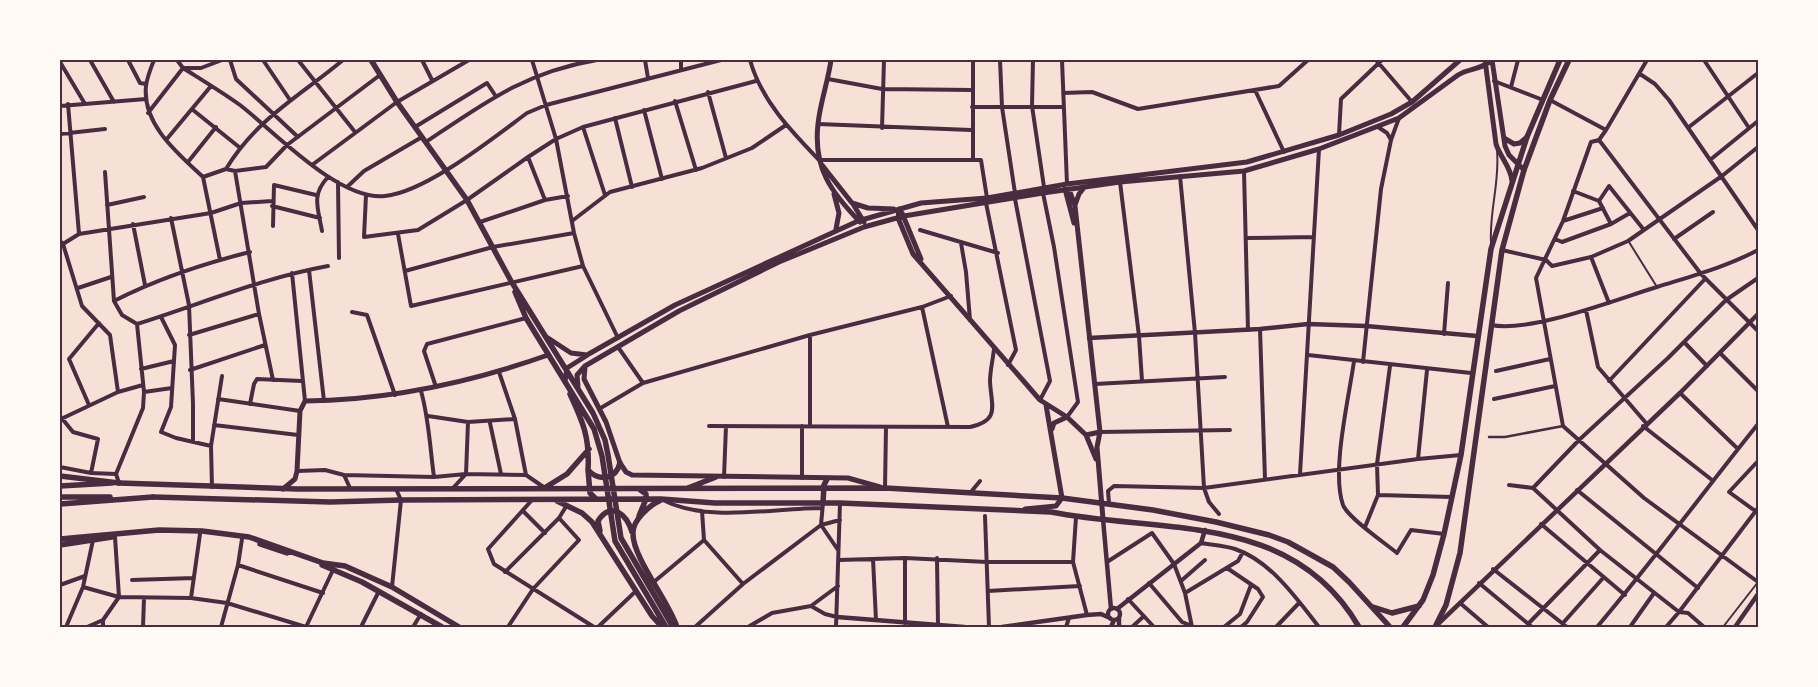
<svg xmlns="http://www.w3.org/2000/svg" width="1818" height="687" font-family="'Varela Round',sans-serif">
<rect width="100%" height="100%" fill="#f7e1d7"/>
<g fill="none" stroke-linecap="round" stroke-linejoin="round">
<path stroke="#4a2c40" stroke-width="2" d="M1629,242L1657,287
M1491,243C1489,212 1500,182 1497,151
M1723,627L1758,582"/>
<path stroke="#4a2c40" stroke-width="2.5" d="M1489,437H1505L1563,426"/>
<path stroke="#4a2c40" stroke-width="4" d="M90,60L114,102
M128,60L140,83L146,84
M154,60C151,68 147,77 146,86C142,124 177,153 203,177L226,169L235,171L266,167L287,145L380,75
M177,60L183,68C202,80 222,92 240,105C275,132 339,201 385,196C426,192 493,138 527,113L546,105L721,60
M230,60L236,79L298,137
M263,60L290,100
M298,60L355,132
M422,60L432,80
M532,60L556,139L574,233L583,266L618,338
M645,60L648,78
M681,60V69
M750,60C761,100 791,131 819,160H981L987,198
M1000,60L1002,107L1015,193
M1033,60L1032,106L1044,187
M1062,60L1067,184
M1376,60L1412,102
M1647,60L1606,130L1599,140L1591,142L1563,221L1536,278L1563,426L1644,498L1758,582
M1704,60L1749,128
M60,62L85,104
M1640,74L1655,84L1669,100L1758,230
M828,79L882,89L973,90
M1494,81L1543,100
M1511,87L1518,60
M1255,90L1284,152
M708,92L726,158
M1063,93L1092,92L1138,109L1279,86L1308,60
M1550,100L1606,130
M675,101L696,170
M68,104L79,234
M60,106L146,99
M972,107H1063
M193,110L239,147
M644,110L662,179
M148,113L183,68H201L222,60
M615,118L632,187
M818,124L971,130
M415,127L487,83L495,95
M583,127L605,195
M1378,127L1387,133L1391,140
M1689,127L1758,73
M882,128L884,60
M60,134L105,129
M1339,135L1341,99L1382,60
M166,140L211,86
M1599,140L1701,274L1758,331
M426,142C484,103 525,72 597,60
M528,157L545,200
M973,160V60
M1710,160L1758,121
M188,162L216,127
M312,165L397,102L469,60
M226,169C256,119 300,96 343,60
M235,171L259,314L273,380
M1244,171L1248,330
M105,172L114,301L122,315L137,324L144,392L143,408L116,474L119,483
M1180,176L1195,333L1204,488L1209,502L1219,514
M203,177L220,260
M338,182L339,258
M1120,182L1139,336L1142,381
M347,187L364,171L422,137
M1043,193L1054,247L1078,402L1067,417
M366,195L364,237L418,230L467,200L528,157L556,139L583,127L756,81
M1015,199L1050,381L1040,400
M1599,201L1609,186L1644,230
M986,203L1016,350L1008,365
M107,205L144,197
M272,206L320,218
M171,218L189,305L193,404V442
M572,221L610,192L702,168L752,148L786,125
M1563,221L1603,208
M480,222L545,200L568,196
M133,224L145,285
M1611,224L1630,213
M273,226L274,185L316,195
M920,230L998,253
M322,231C318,208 311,195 328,177
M398,234L411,306L583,266
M1247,238L1314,237
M1555,239L1562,242L1611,224L1599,201L1573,191
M1674,239L1713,212
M60,241L63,244L82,306L110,335L118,392
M961,243L966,272L970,320
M63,244L79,234L211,213L241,203L272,201
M1502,250L1546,260L1552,266L1591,257L1628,241L1722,176L1758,147
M1591,257L1609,303
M309,270L324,401
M405,271L493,247L574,233
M292,273L305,401
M1758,278L1726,300L1668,358L1579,440L1533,488L1600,550L1679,612L1758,508
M78,288L111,277
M114,301C157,279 202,264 250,252
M922,307L948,427
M1586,310L1598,367L1646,423
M352,312L367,315L395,395
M161,317L175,345L171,407L161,432L176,438L211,446L212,487
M137,324C201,304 262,278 328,266
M1491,325C1531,333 1617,299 1657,287C1692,276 1726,267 1758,250
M1260,329L1265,479
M1444,334L1448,283
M189,335L259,314
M1684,342L1707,366
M618,347L643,383
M1720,353L1758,391
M1308,355L1471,373
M1354,361C1349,398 1331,471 1343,505C1348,518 1385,543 1397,553L1411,530L1444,534
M1363,362L1381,189L1391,140L1399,118
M141,369L174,361
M190,370L265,345
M1496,371L1550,359
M499,372L515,419L526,475
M1609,381L1705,279
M1095,384L1225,377
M436,387L424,351L427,344L526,318
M421,391C429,419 430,448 434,477
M144,392L172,388
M1680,393L1738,449
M218,399L300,411
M1494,399L1555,386
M250,404L254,384L257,379L302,381
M89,405L69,359L99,323
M599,409L643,383L810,335L922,307L951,296
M60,416L73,432L98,439L91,473
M428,416L468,422L515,419
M60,421L61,419L118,392L143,385
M490,423L501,474
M214,425L298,435
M709,426L970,427C1001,420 991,406 990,381C990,371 993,359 994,349
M810,426V335
M1643,426L1712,480
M1100,432L1230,430
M211,446L222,376
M1418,459L1427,370
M1758,461L1729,492L1758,513
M60,467L91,473L116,474
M297,471L325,470L344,475
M1300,474L1319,149
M724,477L726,426
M802,478V426
M1509,485L1533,488
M350,488L344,475L434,477L466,474L526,475L545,488
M453,488L466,474L468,422
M885,488L886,427
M1577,490L1698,588
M971,492L980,481
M1378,495L1452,497
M532,500L488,549L494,564L594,627
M663,500C707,523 774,508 822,508
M1109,503L1108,491L1114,486L1204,488L1418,459L1461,455
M523,511L545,533
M985,516L989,627
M1076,517L1073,562L1087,615
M1541,524L1625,595
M1365,527L1378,495L1377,464L1390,366
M704,540L743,584
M1201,543C1212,545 1225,546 1235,549C1271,561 1297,599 1319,627
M838,550L821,525L840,520
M937,558L938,625
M873,559L876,620
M839,560L905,558L987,562H1073
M1107,562L1152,533L1174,564L1185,593L1192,627
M238,565L323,593
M1227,568L1258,589L1263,597L1247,622L1241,627
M1493,569L1567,627
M505,572L559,518L567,505
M132,580L194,578
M655,581L704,540L702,511
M1181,581L1205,560
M1149,583L1182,622L1192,626
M1479,583L1532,627
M60,585L85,576
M83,587L119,597L191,598L227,603L306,627
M392,587L401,500L396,489
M988,591L1080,586
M1185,593L1238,561L1243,552
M191,598L200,534
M1128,599L1154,627
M1460,603L1488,627
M811,606L825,614L837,617
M905,623V558
M1563,623L1604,577
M1528,624L1600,550
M66,627L83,587L93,540
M87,627L103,620
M103,627V620L119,597L115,537
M143,627L144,598
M221,627L238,565L242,539
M306,627L333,570
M361,627L379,591
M413,627L421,614
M508,627L533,589L579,540L559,518
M598,627L636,591
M695,627L743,584L821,525L823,503
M748,627L772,613L811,606L838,586
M836,627L840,503
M1066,627L1069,618
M1132,627L1144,616
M1224,627L1240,614L1251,585
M1276,627L1299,603
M1597,627C1653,561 1704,491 1758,424
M1630,627L1654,593
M1666,627L1679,612L1688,613L1704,627"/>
<path stroke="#4a2c40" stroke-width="4.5" d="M1089,338L1260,329L1308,324L1366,326L1477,336
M1103,519L1111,609
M1108 614a6 6 0 1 1 12 0a6 6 0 1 1-12 0Z
M1117,609L1201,543L1205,530
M837,617L964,627
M1119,618V627
M1438,624L1680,393L1758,314
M1002,627L1087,615L1101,614L1110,618
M1111,627L1114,620
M1735,627L1758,594"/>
<path stroke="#4a2c40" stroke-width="5" d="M831,60C828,82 820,103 818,124C813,168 831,192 860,222
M1485,60L1496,144C1500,157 1511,167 1512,181
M1492,60L1505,146L1509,155L1524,170
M1504,138L1514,144L1520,143L1527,137
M822,165L852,203L868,208L894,209
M1065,189L1074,223
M1069,189L1075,206L1100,432L1097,447L1103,519
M834,194L839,213L836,229
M853,204L864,222
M1075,205L1079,194L1083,189
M899,209L898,218L913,254L1040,400L1067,417L1086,435L1096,459
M902,213L921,259
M548,338L571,353L587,355L675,305L858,221L921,203L987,198L1067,184L1247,162L1339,135L1391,114L1412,102L1460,60
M585,367L584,379L606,422L620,463L626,472L632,475L848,478L880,487
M565,381L567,368L586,356
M578,386L577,375L585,366L679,311L779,262L864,227L904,216L1043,193L1120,182L1244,171L1319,149L1399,118L1458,75C1469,68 1482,70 1491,60
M1052,429L1054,423L1067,417
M1086,435L1100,432
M283,489L295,479L297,471L300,411L305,401C389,400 469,383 548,355
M1025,509L1056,506L1062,498L1046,405"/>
<path stroke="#4a2c40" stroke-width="5.5" d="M371,60L397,102L467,200L511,281L593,413L605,440L608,455L621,538L673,627
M515,292L526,318L594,429L602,456L615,541L666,627
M570,394C583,422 590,438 588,470C599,482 616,479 620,463
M588,470L590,493L596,499
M119,483L297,489L885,488L1062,498L1153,510L1216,522L1269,535L1288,542L1333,567L1349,582L1390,627
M546,487L567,474L589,449
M688,488L716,477
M639,489L646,494V499L639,516
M153,497L330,502L401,500L661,499L715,503H840L1051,512C1163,534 1292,511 1359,627
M661,500C650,505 632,520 633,534C633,558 668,600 677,627
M557,501L582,513L592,522L652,616L662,627
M823,503L824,485L827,479
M600,531L598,521C611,500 627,515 632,532
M60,539L159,530L202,531L249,537L323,563L345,566L392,587L459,627
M260,544L287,553
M60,545L112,537
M322,565L362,582L442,627
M1373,607L1392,613L1419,606
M1403,627L1423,600L1433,575L1444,534L1461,455L1491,249L1527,137L1560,60
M1435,627L1446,605L1460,553L1502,250L1524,170L1550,100L1569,60"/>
<path stroke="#4a2c40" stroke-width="5.5" d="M60,476L119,483
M60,486L112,483
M60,497H110
M60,504L153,497"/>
</g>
<rect width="1818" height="687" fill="none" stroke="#fffaf5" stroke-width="122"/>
<rect x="61" y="61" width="1696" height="565" fill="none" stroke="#4a2c40" stroke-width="2"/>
</svg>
